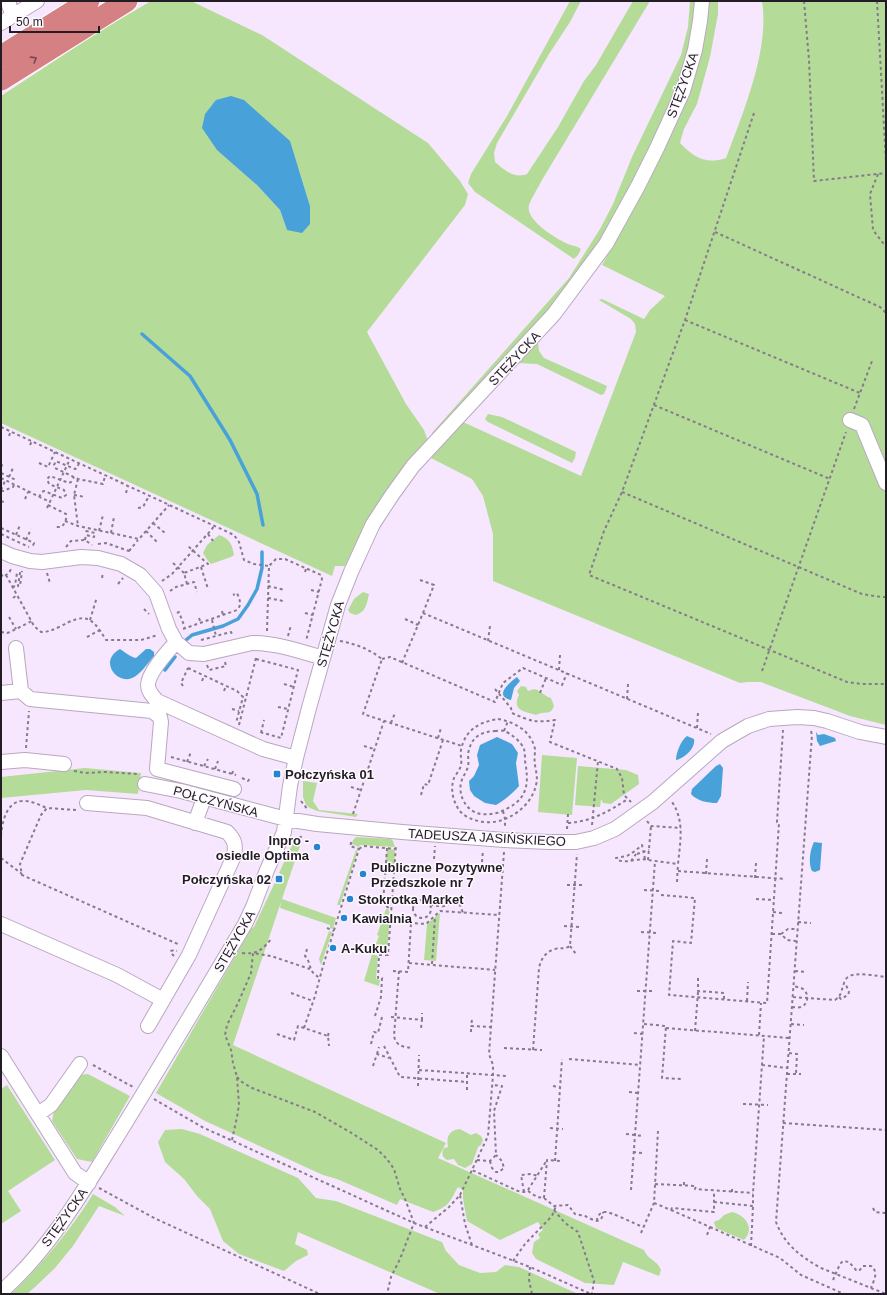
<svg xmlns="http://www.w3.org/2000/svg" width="887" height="1295" font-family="Arial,sans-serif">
<rect width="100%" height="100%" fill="#f7e7fe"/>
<path fill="#b5db99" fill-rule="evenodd" d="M151,1H191L262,35L428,143L460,181L468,194L465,205L367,332L406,404L424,430L428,441L400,472L364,526L345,566H335L332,576L1,423V96L100,31ZM298,167L310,206V224L287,230L280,210L257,185L238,168Z
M570,1H581L570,22L549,54L497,143L494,153L495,162C504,170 515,179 527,174L558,127L584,81L596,65L633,1H650L542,180C538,188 532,197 529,205C525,220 555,238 566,243C571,246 576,245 581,249L578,255L574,259L475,192L468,183L471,174L507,116Z
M690,1H695L693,32L681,81L664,120L605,234L556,304L434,435L432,433L569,278L600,229L613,204L632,157L681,55L688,27Z
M707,1H718V14L710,57L697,104L684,129L680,143C694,157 705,165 726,158C743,113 770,49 762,1H886V725L850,716L761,682H747L740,683L493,581V534L483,496L472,479L431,458L463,422L581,476L636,332L635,324L631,319L599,300L602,299L644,319L650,310L665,296L602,265L629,217L686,100Z
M538,340L539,351L544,358L607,386L604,394L601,395L537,364L518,363Z
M488,414L502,417L576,452L575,458L572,463L488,422L485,419Z
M219,535C230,539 232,544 234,555L231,557L211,564L208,561L203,553L207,545Z
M363,592L369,594C367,603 366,612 356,615L350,613L348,610L354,599Z
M521,686L526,687L528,691C538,687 537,691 545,695C547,697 549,697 551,698L554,706C551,714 548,712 542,713C540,713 538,714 536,715C526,712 511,711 519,695L517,691Z
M542,755L577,758L572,815L538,812Z
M578,766L626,770L638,775L639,784L611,804L603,803L601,799L600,807L575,805Z
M85,768L141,773L138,794L86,790L1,798V777Z
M303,781L317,783L313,801L319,810L358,814L356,817L317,811L310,808L306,805L303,797Z
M356,837L391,839L393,841L395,847L360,845L359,847L352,844L353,840Z
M302,840L282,899L336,918L333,929L330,928V925L280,908L281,902L233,1045L446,1143L438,1158L644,1250C647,1259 658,1261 661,1270L659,1276L623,1262L614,1285L585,1283L536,1259L532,1253L534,1242L540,1238L538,1234L543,1230L538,1222L500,1240L467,1221L463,1199V1190L458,1187C450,1201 450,1206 433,1212L400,1199L397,1205L337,1179L323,1175L205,1121L156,1093L251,929L254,927L276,880L280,881L282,875L279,873L292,845Z
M387,849L395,850L394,867L385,866Z
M356,850H358L340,905H337Z
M386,909H388L390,913L387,954L378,953L373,951L379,936L377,935Z
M440,913L436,961L424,960L427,924Z
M329,931L332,932L321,965L319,959Z
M372,954L378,956L376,979L380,980L379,986L364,981Z
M88,1074L130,1096L92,1162L77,1159L52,1121L55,1106L77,1075Z
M7,1085L55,1160L8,1191L21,1211L1,1224V1089Z
M182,1129L200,1134L298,1178L316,1198L336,1201L442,1242L446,1251L459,1265L480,1273L496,1272L505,1265L519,1267L578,1294H440L298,1232L295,1244L307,1250L308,1255L296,1261L284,1271L239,1254L223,1241L210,1209L197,1196L184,1179L165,1162L158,1142L165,1130Z
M460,1129L471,1135L476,1133L481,1136L483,1140L481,1145L478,1147L472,1164L465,1168L458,1165L454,1159L447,1160C442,1157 441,1153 444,1148L448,1147C446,1137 449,1130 460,1129Z
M93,1194L115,1207L125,1216L99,1206L73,1246L55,1268L35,1287L27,1294H11C42,1264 70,1231 93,1194Z
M732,1212C746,1215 755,1229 744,1240L716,1228L714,1223L715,1221L719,1220L724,1215Z"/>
<path fill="#49a1da" d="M231,96L244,100L290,141L310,206V224L302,233L287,230L280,210L257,185L217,150L202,128L205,114L216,100Z
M120,649C125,652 130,657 136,658L146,649H150L154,652V656C149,662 139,676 132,678C117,685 98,661 120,649Z
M517,677L520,681L514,688L511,700C493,696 510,682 517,677Z
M816,732L818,735L824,734L835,738L836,741L820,746L817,741Z
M687,736L694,739C696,748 684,759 676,760C676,753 681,740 687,736Z
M497,737L512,744L518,753L516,763L519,786C512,794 505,800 496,805L485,803L474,796L470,790L469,781L474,776L479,765L477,755L480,745Z
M720,764L723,768L721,796L717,803C708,803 697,801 691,794L692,789L716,766Z
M814,842L822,843L820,870L815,872L812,871C808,863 810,850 814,842Z"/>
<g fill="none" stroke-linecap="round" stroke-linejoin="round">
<path stroke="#49a1da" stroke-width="3.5" d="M142,334L190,376L230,440L257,494L263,525
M186,640L192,635L223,626L238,619L248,605L257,589L262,568V552
M163,668L165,670L175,657"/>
<defs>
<path id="minor" d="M9,1V5L13,16
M1,23L37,1
M850,420L862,425L886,483
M1,551L12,556L30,561L42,562L81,557L98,558L121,564L140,575L156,593L169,629L176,642L189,653L204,654L252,643C276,643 300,651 323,658
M176,642C168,651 148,673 148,685C148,692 153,696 157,701L263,749L296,758
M16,648L21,691L30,699L152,711L160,717L161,722L157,769L234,789
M1,693L21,691
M1,762L25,760L64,764
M145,784L181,791L286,819L317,824L402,832L504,840L549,842H576L594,838L615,829L653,802L722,741L748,726L769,719L797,717L814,718L827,721L860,732L886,737
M87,803L147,808L227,832C235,840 236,845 234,856L189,955L148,1026
M195,823L204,798
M1,924L117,975L163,1000
M1,1056L75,1173L89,1183
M38,1114L51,1105L80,1064
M1,1292C50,1249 84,1190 118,1135C161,1065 203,995 245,924L253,907L267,870L284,832L290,786L296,758L309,708L338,605L351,572L373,524L392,495L413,466L554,314L606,244L638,186L657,148L683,91L695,50L700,21L702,1"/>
<path id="highway" d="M1,56L89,1
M1,80L127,1"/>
</defs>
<use href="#minor" stroke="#b8a8bf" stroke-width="16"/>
<use href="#highway" stroke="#fff" stroke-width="23"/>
<path stroke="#867b8b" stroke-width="2" stroke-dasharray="3 3" stroke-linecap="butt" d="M804,1L809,60L814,181L886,173
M877,1L886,162
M754,113L685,320L622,492L604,531L589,575L847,682L862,684H886
M878,174L870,194L873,230L883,243L886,244
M715,232L880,307L886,313
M685,320L860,393
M654,405L830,479
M854,409L872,361
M1,427L234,535L239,542L244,560L254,564L269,566
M9,436L11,431
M30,445L32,441
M39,463L48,467L55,452
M79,463L77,468L75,469L58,462L56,461L54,465L55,468L78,479L103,484L105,476
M1,467L3,463
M1,473L16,480
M9,477L13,468
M1,478L50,502
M78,479L74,495L78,526
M1,490L5,481
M1,491H3L13,487L14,485
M622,492L862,594L881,597H886
M126,493L128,486
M74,495L85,497
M39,497L42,492L44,491L62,498L66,495L64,490L49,484L47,479L50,476L69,483L71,482L74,477
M25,499L28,492
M1,501L6,503
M48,505L66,514C67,519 65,524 61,527H56
M47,508L70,459
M138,508L143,507L149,496
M65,521L78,526L139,539L169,505
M153,523L165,533
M1,528L34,543L32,548
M99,531L103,515
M146,531L157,542
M111,533L114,517
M1,534L29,547
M208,534L213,541
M16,535L20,525
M26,540L31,529
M85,540L86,535L94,537L95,533L86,531L87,528
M98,544L106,543L129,551L128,554
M66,547L71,541L85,540L92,545
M129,551L138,540
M173,563L184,573
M201,567L208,589
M305,572L306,569
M47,573L50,583
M1,574L3,577L9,573L11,569
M6,575L34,626L41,632C48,632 53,630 59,627C85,613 91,615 106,640H141L158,635
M102,578L103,573
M420,580L434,585L423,613
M162,581L172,574L212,529L214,526
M118,584L123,578
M187,584L184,573L208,564L188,546
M268,586L285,590
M13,588L15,585L17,573H20L18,586H20L22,571
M311,590L319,592
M170,591L176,587L194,582L197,592
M13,598L17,595
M268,598L283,601
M144,609L149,614
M222,611L223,615
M177,613L179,612L185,628
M305,613L313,615
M9,617L16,629
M199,618L201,623
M405,619L418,625
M90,620L97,597
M212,620L216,636
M183,629L237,610C242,605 240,600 237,593L233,595
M267,631L269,566L276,559H285L321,575L322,579L306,641
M1,632L7,633L10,632L32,621
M288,636L291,625
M87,637L100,630
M201,640L231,632L232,634
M340,641C356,644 369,649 382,659L363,714L462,746
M488,641L490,626
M256,659L298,670L281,738L260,732
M382,659L390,657L495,702L503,683L523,668L562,685L567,673
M402,663L423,613L711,734
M207,665L209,670L226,666L225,662
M188,668L237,691L243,697L236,723
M559,670L560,655
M762,671L846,432
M202,681L204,676
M284,684L294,687
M183,686L181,683L188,668
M495,689L511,708L512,713C530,721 535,723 555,720L550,742L617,769L622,778L624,795L631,802
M224,691L226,686
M540,693L546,678
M627,699L628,684
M278,707L288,709
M232,709L239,711
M498,719C515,722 531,731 535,749C535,754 534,760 535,765C536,772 538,778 536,785C531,808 505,825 483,822C474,820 465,818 459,810C453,801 450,789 454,778C456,774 460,770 461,765C462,760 460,755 461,750C465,730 479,722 498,719Z
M391,723L395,713
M239,725L256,658
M697,728L698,712
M495,731C498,731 502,730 504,731C511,733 522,743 524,749C525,753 525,757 525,761C529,782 528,798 508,808C500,813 491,815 482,814C467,813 458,796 461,783C462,777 467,772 468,766C469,762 468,758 468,754C471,737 480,732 495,731Z
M504,731L508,721
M811,731L812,735L776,1222C784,1244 801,1257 821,1268L886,1294
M261,733L264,720
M438,738L441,728
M364,746L374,749
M26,748L29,711
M171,757L236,775
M187,762L191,752
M204,766L208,759
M215,769L218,761
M74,771L85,773L105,772L137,774
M232,774L234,769
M242,778L248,781L251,777
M351,787L361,790
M421,795L424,784L428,785L443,740
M301,801L308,810
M76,810L47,808L41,815L20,864L22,875L180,945
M503,811L505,819V828
M353,814L384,721
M647,821L651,826L681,828
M568,823C593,821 607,812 628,799
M592,825L598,761
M567,829L568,814
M1,836C2,823 6,802 22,801C31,800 39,805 47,808
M294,841L304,835
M387,848L383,904L392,910
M359,849L363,846L396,849
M504,852L489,1054L493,1065V1075L488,1136L472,1170L518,1191L524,1192L528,1190L547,1160
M637,854L649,850
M1,858L22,874
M434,859L435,846
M645,859L642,845L635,851L627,856L616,858L618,860C628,864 640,857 648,860L678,864C680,843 685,821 672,802
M648,860L651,826
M631,861L636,854
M482,862L483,850
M678,871L785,879
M706,874L707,859
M755,878L756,863
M677,882L678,864
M567,885H582
M644,890L661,891
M661,895L695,898L691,943L673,941L669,995L767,1003L779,823L777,822L783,730
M756,899L774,900
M413 909a9 9 0 1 1 18 0a9 9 0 1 1-18 0Z
M430,905C435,905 440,907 444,906C451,904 453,900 460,905L463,913
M773,912L782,913
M397,922L426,924L440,911L499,915
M798,922L811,923
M564,926L579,927
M327,928L334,931
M641,932L658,933
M772,934H781L787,940L796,941
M781,934L788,929H797
M570,946L576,954
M307,949L305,956C313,965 306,970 320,978
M242,953C257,955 263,949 272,938
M174,956L171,953V951L174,950L177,951
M409,963L495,970
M432,964L435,917
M393,971L408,972L411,923
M399,971L394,1036C396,1046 403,1047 413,1048
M795,971L807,972
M698,978V991L724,993V999
M637,991H654
M291,993L313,1001
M793,997L835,1000C842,995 841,991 844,983C845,980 847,977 850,976C857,972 878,976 886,977
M839,997L841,999L848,995L849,992L846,985L844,984
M747,1001L748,982
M792,1007C795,1007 798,1008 801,1007C809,1004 809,993 803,989C800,987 796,987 793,986
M375,1016L381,997L382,978H378L379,955H388L396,845
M391,1017L422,1020L421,1028
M422,1020V1013
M472,1020L471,1026L491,1027
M644,1024L666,1026L662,1078L682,1079
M791,1024L804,1025
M304,1028L315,996L323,966L359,849L350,846L352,840
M666,1028L790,1038
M695,1031L698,992
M471,1032V1026
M634,1033L642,1034
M277,1034L294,1040L298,1026L328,1036L329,1046
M759,1035L761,1003
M328,1036L329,1031
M371,1044L374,1032L378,1033L382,1017
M384,1046L400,1077L467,1082
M504,1048L542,1050
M533,1050L539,968C541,959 545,952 555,949C561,947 563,950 570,946L577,854
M789,1053L797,1054L796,1074
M377,1054L379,1047
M569,1059L640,1065
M93,1065L133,1087
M762,1065L787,1068
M373,1066L377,1054L389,1058
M419,1070L507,1076
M787,1074H801
M237,1077L242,1082L252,1088L315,1112L350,1132L378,1150L387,1159L394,1169L400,1189L405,1199L414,1223L400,1259L391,1277L387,1294
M418,1086L419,1055
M553,1086L560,1087
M467,1090V1073
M629,1092L638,1093
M154,1099L202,1127L414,1223L530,1267L591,1294
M743,1104L768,1105
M783,1123L886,1130
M550,1128L563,1129
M626,1134L643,1136
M232,1140L237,1117L239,1105L237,1077L233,1063L231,1050L225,1035L227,1025L238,1003L251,973L253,953L271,956L310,969
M633,1152L642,1153
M477,1160L490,1161L496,1155L494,1111L502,1086L492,1085
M490,1161L492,1168L496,1172H499L504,1168L502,1161L496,1155
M555,1161L562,1059
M655,1184L696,1186L695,1189L753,1193
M684,1185V1181
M99,1188L156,1219L320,1294
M631,1190L655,861
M528,1191L537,1197L544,1198L554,1206L568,1205L575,1214C578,1215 582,1215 585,1216C592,1219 602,1227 603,1212
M524,1192L521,1175L531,1174L538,1176
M732,1192V1186
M460,1195L472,1170
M544,1198L547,1160L561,1161
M714,1202L753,1206V1193L764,1036
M654,1203L671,1210L672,1208L714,1212V1191
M873,1208L875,1212L886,1213
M554,1210L565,1223L578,1232L594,1281L592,1294
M671,1210L710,1227L707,1235
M597,1221C597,1217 599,1213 604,1212C610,1211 635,1224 643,1227
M425,1227L449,1207L460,1195L465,1224L472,1245
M710,1227L780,1258L801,1275L844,1294
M641,1233L654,1203L658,1131
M751,1246L753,1206
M513,1261L525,1244L552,1216L556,1206
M530,1267L529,1280L532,1294
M833,1280L840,1264L843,1261L849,1262L856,1270L859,1271L863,1266H871C879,1272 874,1280 871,1288"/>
<use href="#minor" stroke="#fff" stroke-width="14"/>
<use href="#highway" stroke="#d58184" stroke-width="21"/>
</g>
<defs><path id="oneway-chevron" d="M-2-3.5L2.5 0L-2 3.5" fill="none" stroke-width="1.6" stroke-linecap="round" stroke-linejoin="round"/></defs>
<use stroke="#734950" href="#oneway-chevron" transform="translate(34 59) rotate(-32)"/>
<g fill="#2685d1" stroke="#fdf9fe" stroke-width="1.5">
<rect x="273" y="770" width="8" height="8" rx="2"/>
<circle cx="317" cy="847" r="4"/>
<circle cx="363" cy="874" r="4"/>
<rect x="275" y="875" width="8" height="8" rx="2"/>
<circle cx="350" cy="899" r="4"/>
<circle cx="344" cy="918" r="4"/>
<circle cx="333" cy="948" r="4"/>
</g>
<g text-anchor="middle" stroke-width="3" stroke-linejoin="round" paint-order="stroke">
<g font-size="13" fill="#221c25" stroke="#fdf9fe">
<text transform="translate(682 85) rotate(-70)" y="5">STĘŻYCKA</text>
<text transform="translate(514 358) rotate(-47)" y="5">STĘŻYCKA</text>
<text transform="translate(330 634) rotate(-74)" y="5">STĘŻYCKA</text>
<text transform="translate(216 801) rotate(15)" y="5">POŁCZYŃSKA</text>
<text transform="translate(487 837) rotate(3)" y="5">TADEUSZA JASIŃSKIEGO</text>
<text transform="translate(234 941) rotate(-60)" y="5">STĘŻYCKA</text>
<text transform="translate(64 1217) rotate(-54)" y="5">STĘŻYCKA</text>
</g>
<g font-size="13" font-weight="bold" fill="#221c25" stroke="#fdf9fe" text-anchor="start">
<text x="285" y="779">Połczyńska 01</text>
<text x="309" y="845" text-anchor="end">Inpro -<tspan x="309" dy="15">osiedle Optima</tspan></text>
<text x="371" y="872">Publiczne Pozytywne<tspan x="371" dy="15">Przedszkole nr 7</tspan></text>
<text x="271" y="884" text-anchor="end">Połczyńska 02</text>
<text x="358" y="904">Stokrotka Market</text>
<text x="352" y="923">Kawialnia</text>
<text x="341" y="953">A-Kuku</text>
</g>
</g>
<rect width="887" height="1295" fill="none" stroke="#221c25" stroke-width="4"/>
<path d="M10 26v6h89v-6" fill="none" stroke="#221c25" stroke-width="2"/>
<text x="16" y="26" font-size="12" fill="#221c25" stroke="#fdf9fe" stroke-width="3" paint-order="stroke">50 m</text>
</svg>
